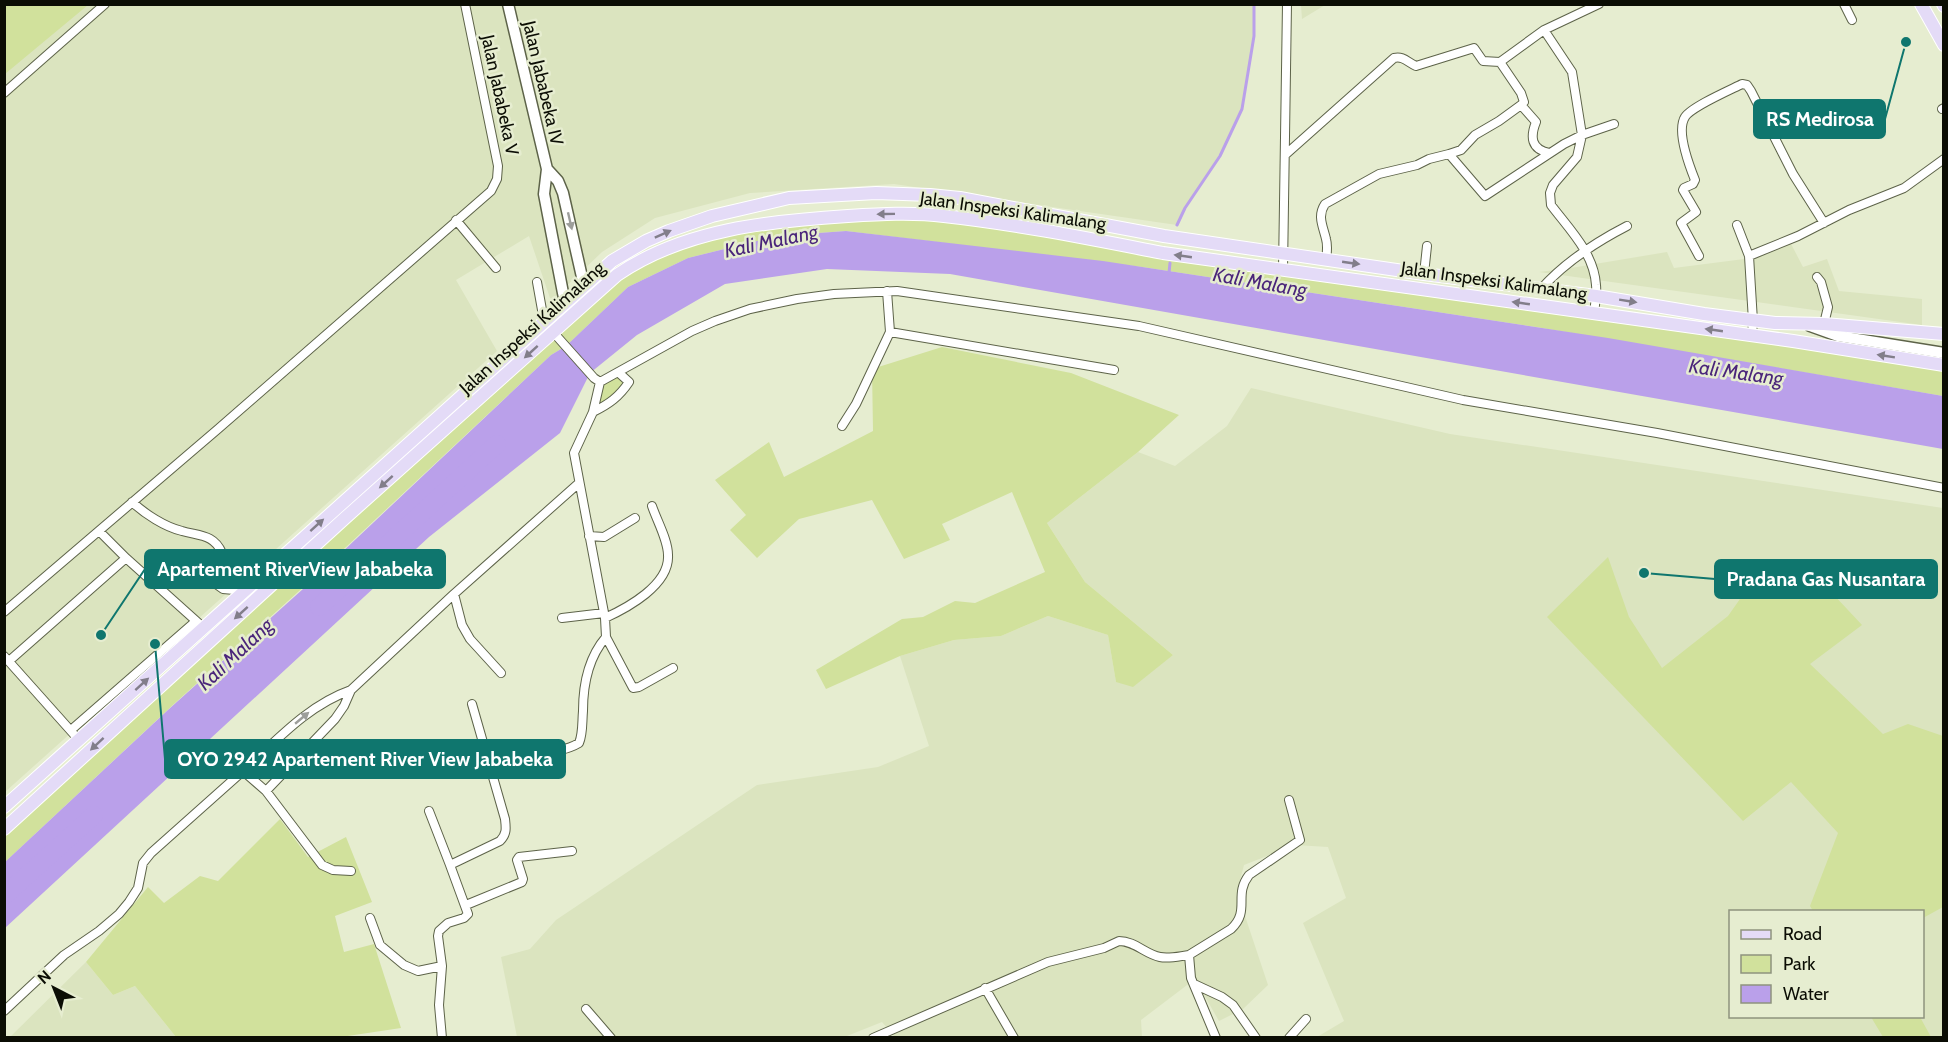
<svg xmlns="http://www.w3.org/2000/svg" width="1948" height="1042" font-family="Cabin,sans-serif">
<rect width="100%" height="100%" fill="#e6edd0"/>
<path fill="#dbe4bf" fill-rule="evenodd" d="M5,5H1255L1254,36L1242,109L1220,156L1185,208L1177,225L894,184L750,193L655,218L602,252L551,301L529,236L456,280L497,351L5,792Z
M1301,5V4L1325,5L1302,19Z
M1788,238L1803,267L1827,259L1839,291L1922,299V325L1539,272L1571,268L1667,252L1674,268L1752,258Z
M1251,388L1450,434L1943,508V1037H1317L1344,1021L1303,923L1346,898L1328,847L1295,845L1244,865L1237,892L1268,985L1243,1009L1219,1021L1195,979L1141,1020L1142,1037H895L882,1022L842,1038L517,1037L501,957L530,949L556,920L757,785L878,767L929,746L900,656L954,640L1001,636L1048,616L1108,635L1116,682L1173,655L1085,582L1047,523L1138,452L1175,466L1227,426ZM1730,912H1922V1016H1730Z
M86,962L113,995L135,986L176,1037L9,1038Z"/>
<path fill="#d1e19c" d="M5,4H88V5L5,74Z
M913,214L1943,365V396L1536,327L1142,267L846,231L777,236L688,258L628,287L566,346L551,355L298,592L174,704L5,862V829L617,275L721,231Z
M942,347L1071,373L1179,415L1138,452L1047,523L1085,582L1173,655L1133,687L1116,682L1108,635L1048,616L1001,636L954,640L900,656L826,689L816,670L902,619L923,617L955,601L975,603L1045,572L1012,492L942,524L950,540L904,559L872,500L799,519L757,558L730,530L746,515L715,480L769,442L784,477L873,431L872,369Z
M618,372L629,382L593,412L600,382Z
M1608,557L1629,617L1662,668L1728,616L1740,599L1804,563L1862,625L1810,664L1883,734L1908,724L1943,736V907L1923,918L1922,912L1813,911L1810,906L1838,833L1791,782L1743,821L1547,617Z
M280,819L308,857L346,837L372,902L335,916L344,952L374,944L401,1028L341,1037H176L135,986L113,995L86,962L148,887L164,903L200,876L218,881Z
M1871,1017H1920L1931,1037H1883Z"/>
<path fill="#baa0ea" d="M846,231L1103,261L1608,338L1943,396V449L950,274L827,269L725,284L637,335L590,373L560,433L429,537L5,928V862L169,709L303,589L551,355L566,346L628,287L688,258L777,236Z"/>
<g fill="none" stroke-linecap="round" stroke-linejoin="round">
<path stroke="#baa0ea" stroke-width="3" d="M1177,225L1185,208L1220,156L1242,109L1254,36V4
M1169,273L1170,263"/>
<path stroke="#baa0ea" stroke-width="18" d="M319,607L497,444
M4,896L94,815"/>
<defs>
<path id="street" d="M1844,4L1852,20
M1544,30L1572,72L1582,135L1577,157L1553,185L1550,193L1551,205C1569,229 1594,253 1596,285C1597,294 1595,304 1594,313
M1500,62L1521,93L1524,102L1521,105L1536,122C1530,137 1531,149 1549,153
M4,93L105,4
M1942,109L1944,108
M1449,154L1461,150L1475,135L1499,121L1521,105
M1285,155L1394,58C1404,56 1407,62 1416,66L1474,48L1483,61L1500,62L1544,30L1599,4
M456,220L496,268
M1737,225L1749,256L1753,321L1752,335
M1699,256L1681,223L1696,212L1683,190L1684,188L1693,184L1695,180C1689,165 1676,131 1685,117C1691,107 1730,90 1742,84L1747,85L1751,91L1793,174L1824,223
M1749,256L1798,236L1849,210L1904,188L1944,159
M1326,260C1327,253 1328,246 1326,239C1323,226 1317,216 1325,204L1379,174L1417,165L1429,159L1449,154L1485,196L1564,144L1582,135L1614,124
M1283,270L1287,4
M1424,274L1427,246
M1817,277L1821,282L1828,307L1824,324
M537,282L544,321
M1541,289C1564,263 1596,242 1627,226
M887,291L890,332
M553,332L594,378L600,382
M593,412C609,404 619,397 629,382L618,372
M842,426L856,404L890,332L1114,370
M132,502C145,514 165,527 182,531C199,536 214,534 222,553L216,584L223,589L234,590L239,596
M99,531L126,558
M589,536L604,537L635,518
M454,594L462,625L470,639L501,673
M4,612L218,429L491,191L497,179L498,166L465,4
M562,618L604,613
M605,618C627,608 670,585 668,555C668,540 657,521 652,506
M4,656L79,740
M9,661L126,558L204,628
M673,668L639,687L633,688L606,637L605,618L574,453L593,412L600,382L692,331L715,321L750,309L797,299L834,294L897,291L1139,326L1463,400L1657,433L1944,488
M71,730L196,621
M491,770C514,747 552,759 579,743C583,734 582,722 583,711C583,684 588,658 606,637
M243,771C276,741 308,705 351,690
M266,791L335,719L344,706L351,690L454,594L579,483
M429,811L450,865
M466,905L522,882L523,879L517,860L519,857L572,851
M370,918L380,945L404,965L418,971L442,966
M1194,984L1222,997L1233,1005L1256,1038
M985,988L1014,1038
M586,1009L611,1038
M4,1011L64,955L99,931L119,914L129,902L138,888L143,863L151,853L243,771L266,791L322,865L333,870L351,871
M442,1038L439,1005L442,966L438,936L439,931L448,923L464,918L468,914L450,865L500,841C507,834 506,828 505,819L472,704
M873,1038L1048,962L1104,948L1119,941C1135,941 1145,954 1160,957C1169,959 1180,956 1189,955
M1216,1038L1191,978L1189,955L1231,929C1251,910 1233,896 1249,875L1300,840L1289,800
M1289,1038L1306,1019"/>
<path id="secondary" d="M508,4L547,169L544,194L563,293L565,302L574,313
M547,169L558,181L563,193L584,286L593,296
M1810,326L1838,336L1944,353"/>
<path id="primary" d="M1921,4L1944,45
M1943,4L1944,6
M4,807L612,261L646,241L669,231L712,216L789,198L876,193L930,195L960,198L1164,236L1424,274L1596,296L1704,314L1775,323L1824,324L1944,334
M4,829L345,518L617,275C684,229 770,221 848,216C880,214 912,212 944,216C1017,224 1091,239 1163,253L1793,341L1944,365"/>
</defs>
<use href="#street" stroke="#5d6349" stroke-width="10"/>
<use href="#secondary" stroke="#5d6349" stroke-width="13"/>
<use href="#primary" stroke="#fff" stroke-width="14"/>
<use href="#street" stroke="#fff" stroke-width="8"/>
<use href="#secondary" stroke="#fff" stroke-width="10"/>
<use href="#primary" stroke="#e4dbf7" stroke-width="12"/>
</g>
<defs><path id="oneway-solid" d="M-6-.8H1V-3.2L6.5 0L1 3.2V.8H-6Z" transform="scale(1.5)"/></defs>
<g fill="#827e8a">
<use href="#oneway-solid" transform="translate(886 214) rotate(179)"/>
<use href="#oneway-solid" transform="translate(663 234) rotate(-24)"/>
<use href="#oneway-solid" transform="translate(1183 256) rotate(-172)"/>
<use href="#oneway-solid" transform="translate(1351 263) rotate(8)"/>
<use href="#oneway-solid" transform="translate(1628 301) rotate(9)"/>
<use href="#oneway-solid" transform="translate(1521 303) rotate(-172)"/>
<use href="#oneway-solid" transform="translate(1714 330) rotate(-172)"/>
<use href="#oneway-solid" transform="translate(531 352) rotate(138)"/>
<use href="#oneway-solid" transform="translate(1886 356) rotate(-171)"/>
<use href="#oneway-solid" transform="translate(386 482) rotate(138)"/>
<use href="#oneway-solid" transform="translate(317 525) rotate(-42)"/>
<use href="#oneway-solid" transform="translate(241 613) rotate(138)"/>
<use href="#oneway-solid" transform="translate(142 684) rotate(-42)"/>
<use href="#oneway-solid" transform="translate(97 744) rotate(137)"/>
</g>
<g fill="#9d9e9b">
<use href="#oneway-solid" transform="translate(570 221) rotate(77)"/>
<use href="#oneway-solid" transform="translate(302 718) rotate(-40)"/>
</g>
<g text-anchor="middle" stroke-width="5" stroke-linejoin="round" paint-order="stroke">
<g font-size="18" fill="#0b0d04" stroke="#e6edd0">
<text transform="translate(543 83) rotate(77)" y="6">Jalan Jababeka IV</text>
<text transform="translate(500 95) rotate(78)" y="6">Jalan Jababeka V</text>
<text transform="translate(1013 211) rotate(8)" y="6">Jalan Inspeksi Kalimalang</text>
<text transform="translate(1494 281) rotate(8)" y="6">Jalan Inspeksi Kalimalang</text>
<text transform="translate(532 328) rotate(-42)" y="6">Jalan Inspeksi Kalimalang</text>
</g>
<g font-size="20" font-style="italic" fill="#4a257a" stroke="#e6edd0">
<text transform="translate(771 241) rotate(-12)" y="7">Kali Malang</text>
<text transform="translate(1260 282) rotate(10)" y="7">Kali Malang</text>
<text transform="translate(1736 372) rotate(8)" y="7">Kali Malang</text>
<text transform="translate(235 654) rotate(-43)" y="7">Kali Malang</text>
</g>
</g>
<path fill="none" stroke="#0f766e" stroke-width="2" d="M1906 42L1885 119M101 635L145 569M1644 573L1715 579M155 644L165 759"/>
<g fill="#0f766e" stroke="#e6edd0" stroke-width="2">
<circle cx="1906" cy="42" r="6"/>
<circle cx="101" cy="635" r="6"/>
<circle cx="1644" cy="573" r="6"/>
<circle cx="155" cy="644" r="6"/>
</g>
<g fill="#0f766e" stroke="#0f766e" stroke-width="2">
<rect x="1754" y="100" width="131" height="38" rx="6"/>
<rect x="145" y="550" width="300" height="38" rx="6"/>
<rect x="1715" y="560" width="222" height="38" rx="6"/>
<rect x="165" y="740" width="400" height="38" rx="6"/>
</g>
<g font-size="20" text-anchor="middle" font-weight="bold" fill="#fff">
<text x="1820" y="126">RS Medirosa</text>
<text x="295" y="576">Apartement RiverView Jababeka</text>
<text x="1826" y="586">Pradana Gas Nusantara</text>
<text x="365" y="766">OYO 2942 Apartement River View Jababeka</text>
</g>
<rect width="1948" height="1042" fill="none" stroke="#0b0d04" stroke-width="12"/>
<rect x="1729" y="910" width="195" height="108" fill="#e6edd0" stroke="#8e937e" stroke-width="1.5"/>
<rect x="1741" y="930" width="30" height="9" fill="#e4dbf7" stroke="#8e937e" stroke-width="1.5"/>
<text x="1783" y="940" font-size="18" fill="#0b0d04">Road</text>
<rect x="1741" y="955" width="30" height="18" fill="#d1e19c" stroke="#8e937e" stroke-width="1.5"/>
<text x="1783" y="970" font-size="18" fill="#0b0d04">Park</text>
<rect x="1741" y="985" width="30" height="18" fill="#baa0ea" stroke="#8e937e" stroke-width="1.5"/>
<text x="1783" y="1000" font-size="18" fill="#0b0d04">Water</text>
<g transform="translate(54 988) rotate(318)" stroke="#e6edd0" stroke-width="4.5" paint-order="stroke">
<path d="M0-4.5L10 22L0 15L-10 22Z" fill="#0b0d04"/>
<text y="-9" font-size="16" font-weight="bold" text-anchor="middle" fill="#0b0d04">N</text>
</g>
</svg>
